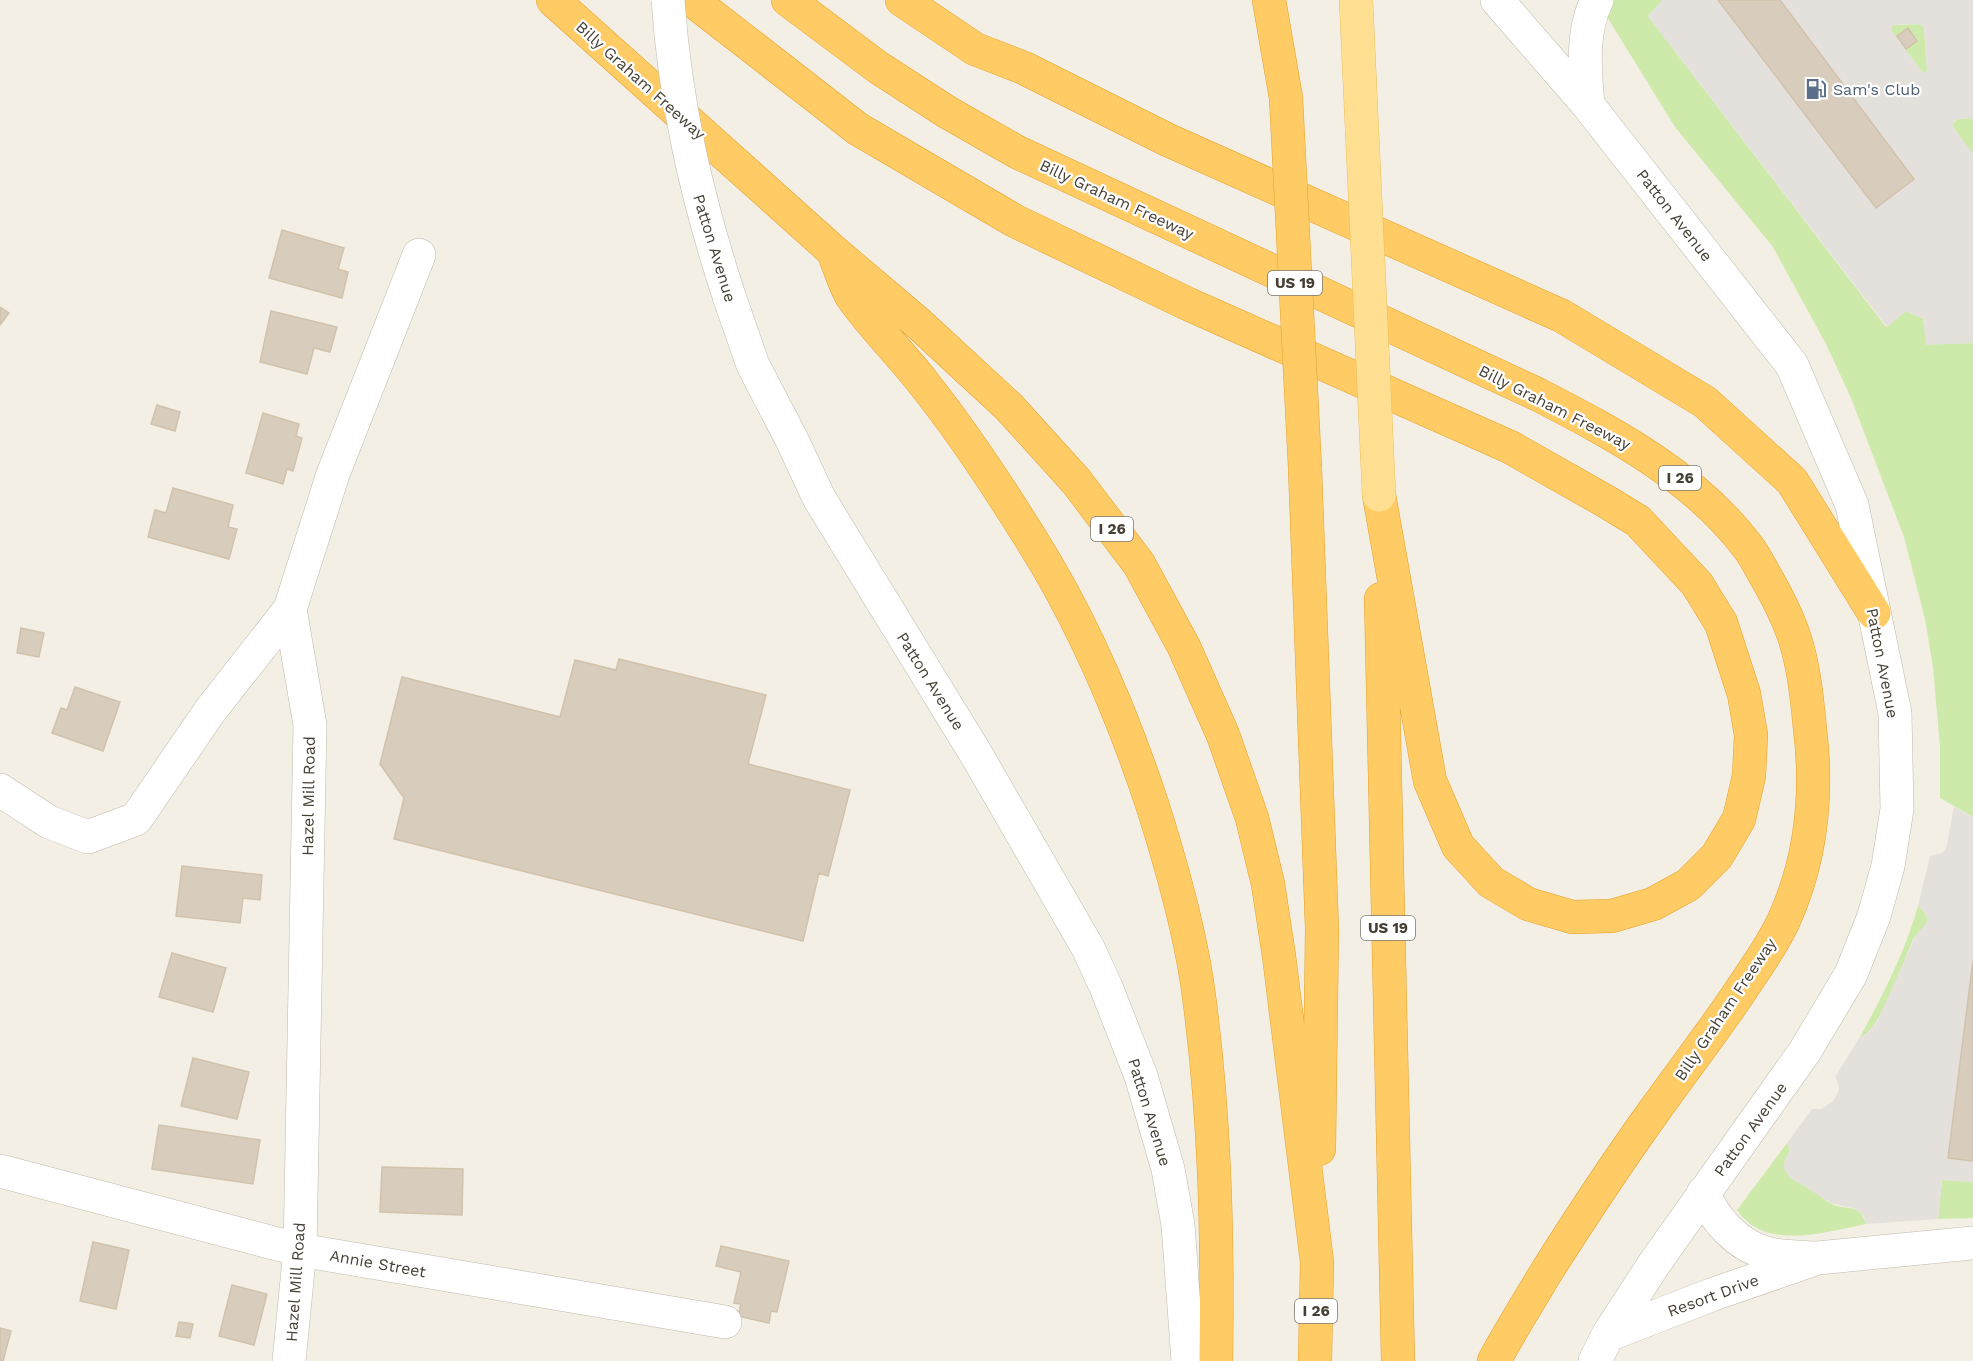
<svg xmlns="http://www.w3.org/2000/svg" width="1973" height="1361" font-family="'Work Sans',sans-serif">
<rect width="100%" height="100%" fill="#f3efe4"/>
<path fill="#ceeaab" d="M1612,0H1663L1648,16L1886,327L1906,311L1923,319L1927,344L1973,343V817L1940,798V747L1933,667L1925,619L1904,537L1851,398L1826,344L1773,247L1675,127L1604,12Z
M1921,24L1924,27L1927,71L1925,73L1922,72L1890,30L1891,26L1895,25Z
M1970,118L1973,120V154L1952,126C1955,117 1962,119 1970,118Z
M1918,906C1923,910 1928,914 1927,921C1925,929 1916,933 1913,940C1903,961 1881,1031 1860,1037C1883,995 1905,952 1918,906Z
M1787,1143L1790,1150L1784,1163C1794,1172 1821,1199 1832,1204C1848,1211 1860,1203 1866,1224C1825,1232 1765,1252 1737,1210Z
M1942,1180L1973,1182V1218L1938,1219Z"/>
<path fill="#e4e1dd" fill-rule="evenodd" d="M1663,0H1718L1876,208L1914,178L1780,0H1973V120L1970,118L1958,119L1954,121L1952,126L1973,154V343L1926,345L1923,319L1906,311L1887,327L1648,16ZM1920,24L1924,28L1927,71L1925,73L1922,72L1891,30L1892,26L1895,25Z
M1954,807L1973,817V960L1948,1158L1973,1161V1182L1942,1180L1938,1219L1866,1224L1863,1215L1856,1209L1831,1203L1788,1176L1784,1168V1163L1790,1150L1787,1143L1812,1109H1822L1834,1100L1839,1090L1838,1083L1835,1077L1860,1037L1865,1035L1877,1022L1915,937L1927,922V916L1924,911L1918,906L1930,856L1942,853L1946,849Z"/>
<path fill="#d8cdbc" stroke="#d1c2ac" stroke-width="1.5" d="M1718,0H1780L1914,179L1876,208Z
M1908,28L1917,41L1906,49L1897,36Z
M282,230L344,248L338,269L348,272L342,298L269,278Z
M0,307L9,313L0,325Z
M271,311L337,327L330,352L314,348L307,374L260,362Z
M157,405L180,412L175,431L151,424Z
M263,413L299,424L296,436L302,438L293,471L287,469L283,484L246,473Z
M173,488L233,505L228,527L237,529L229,559L148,537L155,510L166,513Z
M21,628L44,633L39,657L17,653Z
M619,659L766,695L748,764L850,790L828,876L819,873L803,941L394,839L404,798L380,764L402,677L560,717L575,660L616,670Z
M75,687L120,702L103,751L52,733L61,708L67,710Z
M182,866L262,875L260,900L243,898L240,923L176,916Z
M172,953L226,968L213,1012L159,997Z
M1973,960V1161L1948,1158Z
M193,1058L249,1072L237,1119L181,1106Z
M159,1125L260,1140L253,1184L152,1169Z
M382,1167L463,1169L462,1215L380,1212Z
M93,1242L129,1250L116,1309L80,1301Z
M721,1246L789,1261L777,1312L771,1311L769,1323L738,1316L741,1304L734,1303L741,1272L716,1266Z
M232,1285L267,1294L254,1345L219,1336Z
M179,1322L193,1324L190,1338L176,1336Z
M0,1328L11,1331L3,1361H0Z"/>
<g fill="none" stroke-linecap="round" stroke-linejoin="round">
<defs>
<path id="minor" d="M1497,0L1588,105L1792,365L1852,505L1895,713L1897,809L1888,866L1874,916L1851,974L1805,1051L1654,1264L1608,1335L1595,1361
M1588,105C1585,70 1581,32 1597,0
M729,296L753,365L792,440L819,498L976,754L1088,948L1106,987L1141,1076L1168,1169L1178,1225L1188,1361
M0,790L49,822L88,837L136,819L210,711L290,609
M0,1171L300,1250L725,1322
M1818,1258L1973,1243
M1608,1335L1711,1295L1818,1258C1802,1257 1782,1258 1766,1253C1737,1245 1715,1220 1703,1193
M289,1361L300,1250L310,725L290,609L333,474L419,255"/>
<path id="major" d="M1356,0L1362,130"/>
<path id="highway" d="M553,0L833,251L918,323L1009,407L1076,481L1139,564L1184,647L1223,735L1252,818L1268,884L1279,956L1317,1262L1315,1361
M692,0L858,129L1015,221L1188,304L1510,447L1607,502L1638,521L1697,584L1721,623L1744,694L1751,735L1749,776L1739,819L1717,856L1688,885L1653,904L1612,916L1572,917L1528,904L1491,882L1458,846L1430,781L1379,495
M788,0L879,68L947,112L1017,152L1539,395C1616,435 1694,476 1748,547C1755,556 1760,567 1766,577C1777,596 1787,616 1794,636C1804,666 1807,698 1810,729C1818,795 1811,860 1784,920C1774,942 1760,962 1747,981C1719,1024 1687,1065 1657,1107C1618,1161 1581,1217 1545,1274C1528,1303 1510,1331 1494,1361
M902,0L975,49L1024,68L1168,140L1562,316L1705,402L1792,481L1874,613
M1269,0L1286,98
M836,259C841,271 845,286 852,297C874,328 902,355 925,385C964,434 998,486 1031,539C1084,623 1122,713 1153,807C1171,864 1188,923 1197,982C1215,1108 1218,1235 1216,1361
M1305,468L1322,929L1319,1149
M1381,599L1398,1361"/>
</defs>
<use href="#minor" stroke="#c2b9aa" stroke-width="34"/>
<use href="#major" stroke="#eabf5c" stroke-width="34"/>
<use href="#highway" stroke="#e5a12c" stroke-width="34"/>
<use href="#minor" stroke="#fff" stroke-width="33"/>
<use href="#major" stroke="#ffe092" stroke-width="33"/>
<use href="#highway" stroke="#ffcb64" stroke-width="33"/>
<defs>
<path id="minor-bridge" d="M668,0C675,103 697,198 729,296"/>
<path id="major-bridge" d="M1362,130L1379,495"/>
<path id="highway-bridge" d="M1286,98L1305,468"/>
</defs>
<use href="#minor-bridge" stroke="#c2b9aa" stroke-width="34" stroke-linecap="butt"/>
<use href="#major-bridge" stroke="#eabf5c" stroke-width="34" stroke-linecap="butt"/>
<use href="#highway-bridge" stroke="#e5a12c" stroke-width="34" stroke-linecap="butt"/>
<use href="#minor-bridge" stroke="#fff" stroke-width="33"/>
<use href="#major-bridge" stroke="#ffe092" stroke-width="33"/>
<use href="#highway-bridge" stroke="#ffcb64" stroke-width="33"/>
</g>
<defs>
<symbol id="fuel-bare" viewBox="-9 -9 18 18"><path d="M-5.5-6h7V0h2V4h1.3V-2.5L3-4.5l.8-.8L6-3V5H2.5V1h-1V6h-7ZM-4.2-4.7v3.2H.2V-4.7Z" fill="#5c6f8a" stroke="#fff" stroke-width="2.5" paint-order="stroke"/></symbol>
</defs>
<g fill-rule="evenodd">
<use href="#fuel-bare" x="1801" y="74" width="30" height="30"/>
</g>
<g text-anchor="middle" stroke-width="4.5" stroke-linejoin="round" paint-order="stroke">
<g fill="#fff" stroke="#7e7971" stroke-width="1.5">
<rect x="1268" y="271" width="54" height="24" rx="4.5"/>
<rect x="1659" y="466" width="42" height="24" rx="4.5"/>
<rect x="1091" y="517" width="42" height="24" rx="4.5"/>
<rect x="1361" y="916" width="54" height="24" rx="4.5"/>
<rect x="1295" y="1299" width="42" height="24" rx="4.5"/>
</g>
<g font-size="15" font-weight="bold" fill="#463f34">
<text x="1295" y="288">US 19</text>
<text x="1680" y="483">I 26</text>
<text x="1112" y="534">I 26</text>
<text x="1388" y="933">US 19</text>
<text x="1316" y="1316">I 26</text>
</g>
<g font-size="16" fill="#463f34" stroke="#fff">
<text transform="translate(641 80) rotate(42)" y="6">Billy Graham Freeway</text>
<text transform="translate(1117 199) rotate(25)" y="6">Billy Graham Freeway</text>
<text transform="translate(1675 215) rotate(52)" y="6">Patton Avenue</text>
<text transform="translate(715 248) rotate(73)" y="6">Patton Avenue</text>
<text transform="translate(1555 407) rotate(27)" y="6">Billy Graham Freeway</text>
<text transform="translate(1883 663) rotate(79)" y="6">Patton Avenue</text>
<text transform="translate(931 681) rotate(58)" y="6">Patton Avenue</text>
<text transform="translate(308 796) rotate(-89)" y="6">Hazel Mill Road</text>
<text transform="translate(1725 1009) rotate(-56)" y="6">Billy Graham Freeway</text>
<text transform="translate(1150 1112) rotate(73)" y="6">Patton Avenue</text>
<text transform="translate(1750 1129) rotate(-54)" y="6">Patton Avenue</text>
<text transform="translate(378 1263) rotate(10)" y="6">Annie Street</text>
<text transform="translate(295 1282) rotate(-86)" y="6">Hazel Mill Road</text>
<text transform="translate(1713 1295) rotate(-20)" y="6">Resort Drive</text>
</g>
<g font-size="16" fill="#4e5e75" stroke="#fff" text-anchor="start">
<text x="1833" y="95">Sam's Club</text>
</g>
</g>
</svg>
